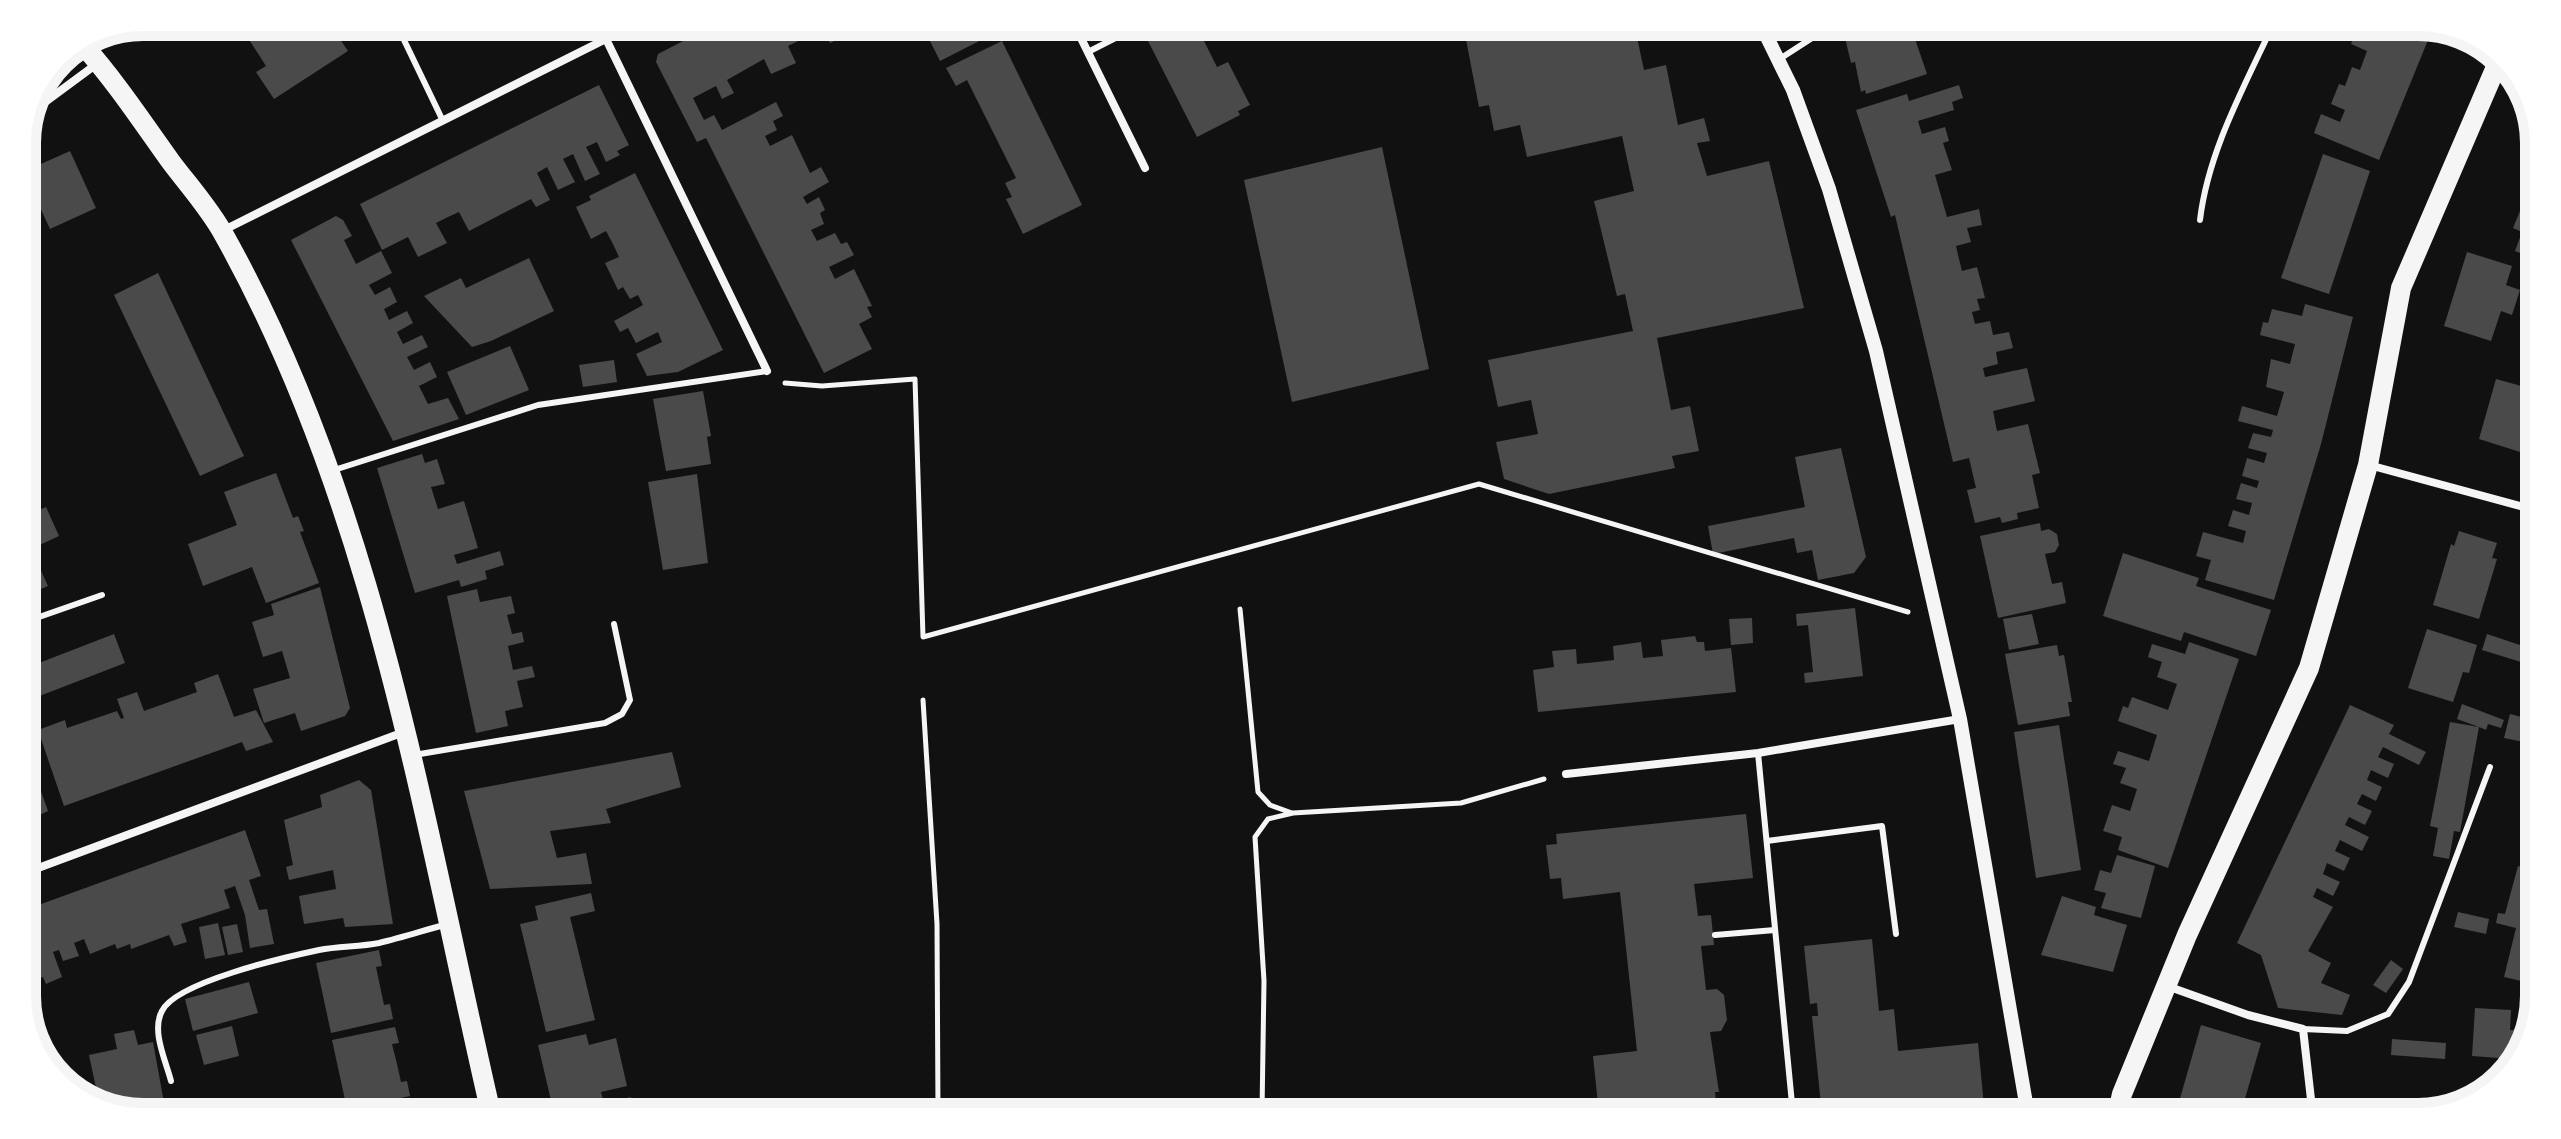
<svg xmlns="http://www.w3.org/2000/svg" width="2561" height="1139" font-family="Roboto,sans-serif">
<rect width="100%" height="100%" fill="#111"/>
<path fill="#4a4a4a" d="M242,22L329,23L348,51L274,99L256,72L266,66L239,24Z
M716,24L852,25L855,31L830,43L823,29L788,46L796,63L771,74L764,59L727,80L734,93L722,99L716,86L693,98L704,120L714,115L722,130L776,102L783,116L773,121L777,130L765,136L770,146L792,135L810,173L821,167L829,182L803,197L807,204L819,197L825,210L820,213L824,224L811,230L817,241L835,233L841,244L847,242L854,255L829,267L835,279L854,269L872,306L867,307L872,317L859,324L872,349L824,373L706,138L697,142L656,62L658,54Z
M937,25H998L1001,30L940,61L929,39L941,34Z
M1168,26H1208L1199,31L1217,67L1228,62L1250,105L1238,111L1240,115L1197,137L1146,37Z
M1473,27L1635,28L1644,70L1666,65L1678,125L1704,118L1710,141L1697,143L1707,176L1769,161L1804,308L1657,338L1671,410L1690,406L1699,451L1672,456L1675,468L1549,494L1504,479L1496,442L1538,434L1531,400L1498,407L1488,360L1633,331L1625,294L1617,296L1594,201L1634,191L1622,136L1527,157L1520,125L1494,131L1489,105L1479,107L1464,29Z
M1843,29H1925L1914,36L1927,74L1866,94L1865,90L1861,92L1855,62L1851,63Z
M2356,31H2405L2428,40L2379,160L2314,133L2321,114L2340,122L2345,110L2331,104L2339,84L2345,86L2352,67L2360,70L2367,51L2351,44Z
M1002,41L1082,205L1023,234L1006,199L1012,197L1005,183L1016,178L967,80L956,86L946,68Z
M599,85L629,145L617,151L620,155L606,162L597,142L586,147L600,174L585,181L573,154L563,159L575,182L558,190L547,167L537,173L550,200L536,207L531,199L469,231L459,212L448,217L436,223L447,243L418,257L408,237L382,250L360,204Z
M1959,85L1963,98L1952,102L1954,110L1918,121L1922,134L1945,127L1949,141L1943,143L1952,170L1935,175L1947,217L1979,209L1982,225L1967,228L1971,242L1956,246L1959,259L1962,271L1977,267L1981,282L1985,298L1977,299L1980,310L1972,312L1975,324L1990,321L1993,335L2009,332L2013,348L1996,352L1998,364L1983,368L1985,377L2027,368L2035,401L1993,411L1997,431L2028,424L2040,473L2032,475L2039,508L2017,513L2018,519L2002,523L2000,517L1975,523L1967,490L1976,488L1969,458L1953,462L1895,215L1891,217L1856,110L1907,94L1909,101Z
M1382,147L1429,369L1292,402L1244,180Z
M70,151L96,208L50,229L31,188L22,192L23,172Z
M2323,154L2370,171L2329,294L2281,278Z
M2535,167L2538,169V260L2515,251L2522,232L2513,228L2522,206L2528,208L2535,192L2526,189Z
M635,173L723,350L678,372L647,376L636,354L662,342L658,332L636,343L628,328L620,332L614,321L643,305L638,295L630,299L623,287L618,290L605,263L619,257L613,244L606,231L591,239L576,207L591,200L589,196Z
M336,216L343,220L352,236L344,240L356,264L381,251L392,273L369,285L375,295L390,287L397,302L384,309L389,320L407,311L413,323L397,332L403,344L422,335L428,347L407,357L414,370L430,362L437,377L419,386L428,404L448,398L459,419L393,441L291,240Z
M28,230L40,261L22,268V232Z
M2467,252L2512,266L2506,285L2520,290L2512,315L2501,311L2491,341L2444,326Z
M529,258L554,311L491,341L472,347L424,296L461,278L466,288Z
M158,273L244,456L200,476L114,295Z
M2305,304L2353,317L2321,444L2274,600L2205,580L2211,560L2196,556L2203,532L2243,543L2246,531L2228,526L2233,510L2249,515L2252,503L2236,499L2241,483L2257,488L2259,481L2242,476L2247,458L2264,463L2267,453L2248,448L2253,433L2271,437L2273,430L2238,421L2242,406L2277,416L2284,392L2266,387L2271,359L2290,364L2295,344L2260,335L2263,322L2268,323L2272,309L2302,316Z
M510,346L529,390L466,415L447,372Z
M614,360L617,382L583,387L579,365Z
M2496,379L2536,390V457L2479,439Z
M703,391L711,436L707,437L711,464L666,471L653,399Z
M1841,448L1866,557L1854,573L1818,580L1812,550L1797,553L1794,538L1713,554L1708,526L1805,507L1795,457Z
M422,454L425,463L437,459L445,484L431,487L438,509L464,501L478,548L454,555L457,564L500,551L504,565L485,571L487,579L461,587L459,580L415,593L377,468Z
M276,473L293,518L298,516L304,531L300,532L319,583L266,603L252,567L203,586L188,544L237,525L224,492Z
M697,474L708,563L663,570L648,482Z
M46,507L59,536L31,549L48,586L22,597V518Z
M2040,523L2041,531L2049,529L2057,534L2059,545L2055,552L2045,554L2052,584L2062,582L2066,603L1998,618L1980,536Z
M2459,531L2497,543L2492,558L2497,559L2479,619L2433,605L2451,544L2454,546Z
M2123,553L2199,578L2196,586L2271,610L2256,656L2184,632L2181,641L2103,616Z
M320,587L350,708L345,716L301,731L295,713L264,723L253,689L290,678L282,651L263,657L252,622L274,615L271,604Z
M477,589L480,602L511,596L515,613L507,615L512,634L522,632L524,642L508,646L513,670L532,666L535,677L517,681L523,707L505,711L508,726L476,733L447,596Z
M1855,608L1863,676L1805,683L1804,673L1813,672L1808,625L1797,626L1796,614Z
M2032,614L2039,644L2009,650L2003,619Z
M1752,618L1753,643L1731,645L1729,619Z
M2427,629L2477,645L2469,673L2463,672L2453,702L2408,688Z
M114,634L125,663L37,697L26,668Z
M2487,634L2526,647L2521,662L2482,650Z
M1695,636L1697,642H1704L1705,651L1731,648L1736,692L1538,712L1533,670L1554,667L1552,651L1576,649L1577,664L1597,662L1614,660L1613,646L1641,642L1643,658L1663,656L1661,640Z
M2189,642L2239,659L2168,868L2118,850L2122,837L2103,831L2112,805L2130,811L2137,789L2120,783L2126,768L2113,764L2118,751L2149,761L2157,735L2118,721L2123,706L2128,708L2132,697L2168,710L2177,684L2157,677L2162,662L2148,657L2152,644L2185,654Z
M2057,645L2059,656L2064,655L2068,678L2072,702H2068L2070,716L2018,725L2005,654Z
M218,674L234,717L256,710L273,742L246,751L242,742L64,806L38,730L65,720L67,728L117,711L121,719L124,718L117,699L137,692L144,711L197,692L194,683Z
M2462,704L2504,720L2501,728L2488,724L2486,730L2479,727L2460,832L2454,831L2449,859L2433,856L2438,828L2430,826L2450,722L2479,727L2457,719Z
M2350,705L2394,725L2389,734L2426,752L2419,765L2383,747L2378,757L2394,764L2388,778L2371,770L2367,780L2382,787L2376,801L2362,794L2357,804L2372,811L2365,825L2349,817L2345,825L2369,837L2362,851L2340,840L2335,851L2350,858L2344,871L2327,863L2323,874L2340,882L2333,896L2317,888L2313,897L2333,907L2308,951L2331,963L2321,983L2350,995L2342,1015L2278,1008L2261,955L2237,943Z
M2510,714L2529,719L2524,742L2504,738Z
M2059,725L2081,870L2036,878L2014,732Z
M672,752L681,787L606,809L611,823L550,831L557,858L586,853L592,884L490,889L464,791Z
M22,779L25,784L37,780L48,811L22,823Z
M359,780L371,790L393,924L345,927L343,918L304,924L299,896L336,889L333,870L289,880L286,867L293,865L284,820L322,807L320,795Z
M1746,814L1753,878L1694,884L1698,916L1711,915L1714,945L1701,946L1706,990L1717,989L1724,995L1727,1020L1721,1031L1710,1032L1719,1092H1715L1717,1114H1599L1593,1056L1637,1051L1620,892L1563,899L1561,878L1550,879L1546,845L1557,844L1556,834Z
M245,830L261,876L249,880L259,910L267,909L274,944L250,948L245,915L235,886L224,890L230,908L181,924L187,942L174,946L169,935L131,949L130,944L117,949L115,944L90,954L84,939L74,943L79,956L63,961L59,950L53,952L62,977L46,984L43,977L22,985V911Z
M2117,855L2155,866L2141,918L2101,908L2106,893L2094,890L2100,870L2111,873Z
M2518,866L2531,869L2530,983L2504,977L2516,928L2496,923L2498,913L2505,914Z
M591,893L595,911L570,917L595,1020L546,1032L520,924L538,920L535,906Z
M2062,896L2096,907L2094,915L2127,925L2113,972L2041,955Z
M2458,912L2489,919L2486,934L2454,927Z
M218,923L225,955L205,959L199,927Z
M237,924L243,952L228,955L222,927Z
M1872,939L1879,1011L1894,1009L1898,1051L1978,1043L1984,1106L1909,1114V1109L1903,1110L1904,1115H1822L1812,1016H1818L1817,1003L1810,1004L1804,946Z
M379,950L382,966L376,967L384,1005L390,1004L393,1019L331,1033L316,963Z
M2391,960L2403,969L2386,993L2373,985Z
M249,982L258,1013L193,1031L185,999Z
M2475,1008L2511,1010L2510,1030L2530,1031V1043L2512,1065V1059L2472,1056Z
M2201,1025L2261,1043L2240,1116H2175Z
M232,1026L239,1056L204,1065L196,1035Z
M395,1027L399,1043L392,1044L397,1064L401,1082L407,1081L410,1096L347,1109L332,1040Z
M134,1030L138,1045L153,1042L165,1108H115L112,1095L98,1097L89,1055L117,1049L114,1034Z
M586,1034L589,1045L616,1038L627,1086L601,1092L604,1103L631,1097L634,1110L553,1109L538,1045Z
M2392,1039L2446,1043L2445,1059L2391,1055Z"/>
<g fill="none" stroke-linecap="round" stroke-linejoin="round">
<path stroke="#f5f5f5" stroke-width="5" d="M785,383L822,386L915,379L923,637L1479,484L1908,612
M1240,609L1258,792L1270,805L1292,813
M923,700L937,924L938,1111
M1262,1112L1264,981L1255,837L1268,819L1293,813L1461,803L1544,779"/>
<path stroke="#f5f5f5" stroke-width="6" d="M407,23L404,40L442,119
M1088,52L1139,26
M1778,60L1826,29
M2200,220C2208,153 2242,91 2270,31
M331,471L538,405L767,371
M22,623L102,595
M1758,753L1793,1114
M414,755L605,723L622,714L630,700L614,624
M1767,841L1882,826L1896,934
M1715,935L1775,930
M2303,1029L2347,1031L2388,1014L2409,982L2490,767
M171,1081C166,1061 151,1031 162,1011C176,982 286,957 319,950C339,946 359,947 379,943C401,938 422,931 444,925"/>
<path stroke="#f5f5f5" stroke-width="8" d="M1075,26L1145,168
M606,39L767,371
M33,111L98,63
M222,231L636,24
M2369,465L2535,510
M1566,774L1758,753L1960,719
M22,874L404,732
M2167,986L2248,1015L2303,1029L2313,1117"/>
<path stroke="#f5f5f5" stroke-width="14" d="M1763,29L1793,90L1829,189L1876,351L1960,719L2028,1115"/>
<path stroke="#f5f5f5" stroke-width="20" d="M84,46C116,82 143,123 171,162C189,186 210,209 224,235C374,503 422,814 490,1109
M2117,1116L2122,1094L2187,935L2309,668L2368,465L2401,288L2499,60"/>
</g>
<path d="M0 0H2561V1139H0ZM143 36H2418A107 107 0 0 1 2525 143V996A107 107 0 0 1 2418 1103H143A107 107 0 0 1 36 996V143A107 107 0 0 1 143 36Z" fill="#fff" fill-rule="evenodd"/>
<path fill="none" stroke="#f5f5f5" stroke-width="10" d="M143 36H2418A107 107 0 0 1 2525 143V996A107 107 0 0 1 2418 1103H143A107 107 0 0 1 36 996V143A107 107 0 0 1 143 36Z"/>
</svg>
